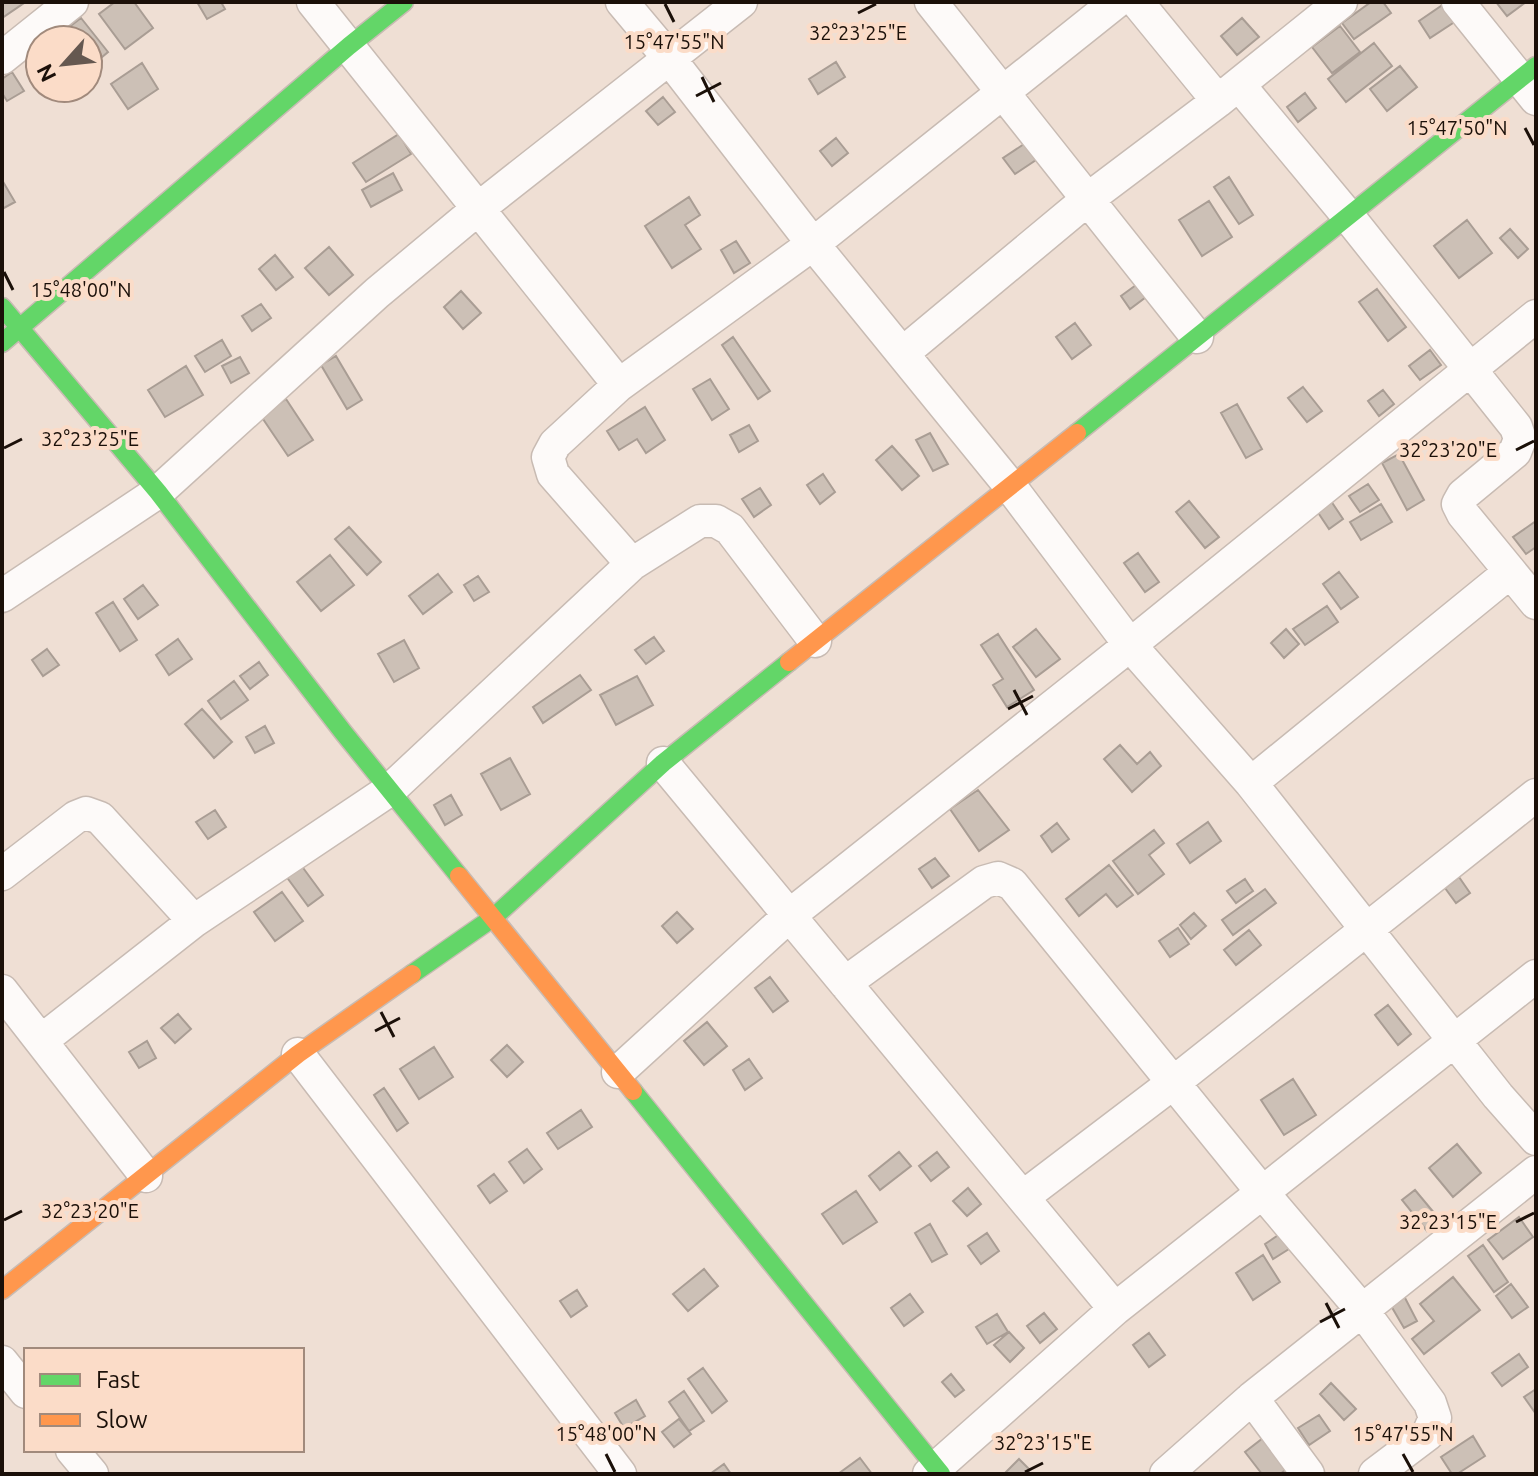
<svg xmlns="http://www.w3.org/2000/svg" width="1538" height="1476" font-family="Ubuntu,sans-serif">
<rect width="100%" height="100%" fill="#efdfd4"/>
<path fill="#ccc0b6" stroke="#a99d94" stroke-width="2" d="M2,2H23L24,3L2,18Z
M115,2H134L153,28L125,49L99,14Z
M197,2H221L225,9L207,19Z
M1371,2H1383L1391,13L1354,39L1342,23Z
M1496,2H1526L1507,16Z
M1444,4L1456,21L1430,38L1419,21Z
M81,18L108,52L96,62L88,52V40H78L68,28Z
M1242,18L1259,37L1237,55L1221,36Z
M1340,26L1360,52L1332,73L1312,47Z
M1374,43L1392,66L1346,102L1328,79Z
M836,62L845,77L818,94L809,79Z
M142,63L158,89L128,109L111,84Z
M1400,66L1417,87L1387,111L1370,89Z
M12,72L24,91L7,101L2,93V79Z
M1305,93L1316,108L1298,122L1287,107Z
M663,97L675,112L658,125L646,111Z
M399,134L411,154L366,182L353,163Z
M836,138L848,153L832,166L820,151Z
M1024,144L1036,160L1015,174L1003,158Z
M393,173L402,190L371,207L362,190Z
M1229,177L1253,215L1239,224L1214,187Z
M2,180L15,202L2,209Z
M689,197L700,215L685,225L701,249L672,268L645,226Z
M1209,201L1232,237L1202,256L1179,220Z
M1467,220L1492,253L1459,278L1434,246Z
M1510,229L1528,249L1518,258L1500,238Z
M736,241L750,263L734,273L721,250Z
M329,247L353,275L329,295L305,268Z
M275,255L293,277L276,290L259,269Z
M1136,285L1146,297L1130,309L1121,296Z
M1377,289L1406,327L1388,341L1359,302Z
M461,291L481,313L463,329L444,307Z
M261,304L271,318L252,331L242,316Z
M1075,323L1091,345L1072,359L1056,337Z
M733,337L770,391L758,399L722,345Z
M222,340L231,356L205,372L195,356Z
M1430,350L1441,365L1420,380L1409,366Z
M336,356L362,400L347,409L321,365Z
M240,357L249,373L231,383L222,366Z
M186,366L203,395L165,417L148,390Z
M710,379L729,409L712,420L693,389Z
M1303,387L1322,411L1307,422L1288,398Z
M1383,390L1394,404L1379,416L1368,401Z
M286,399L313,440L288,456L261,416Z
M1237,404L1262,449L1246,458L1221,413Z
M645,407L665,440L646,453L637,439L619,450L607,431Z
M749,425L758,441L739,452L730,435Z
M930,433L948,464L933,471L916,440Z
M892,446L919,476L902,490L876,460Z
M1399,454L1424,500L1407,510L1382,463Z
M823,474L835,492L820,504L807,485Z
M1368,484L1379,500L1360,512L1349,496Z
M760,488L771,505L754,517L742,499Z
M1189,501L1219,537L1205,548L1176,512Z
M1331,501L1343,519L1329,529L1317,511Z
M1381,504L1392,522L1361,540L1350,522Z
M1536,521V547L1526,554L1513,537Z
M349,527L381,562L367,575L335,539Z
M1138,553L1159,582L1145,592L1124,563Z
M330,555L354,585L321,611L297,582Z
M1339,572L1358,597L1341,609L1323,584Z
M438,574L452,592L423,614L409,596Z
M478,576L489,592L474,601L464,585Z
M143,585L158,605L138,619L124,599Z
M113,602L137,640L120,651L96,613Z
M1327,606L1338,622L1305,645L1293,629Z
M1036,629L1060,659L1036,677L1013,647Z
M1286,629L1299,644L1284,658L1271,643Z
M998,634L1034,690L1007,707L993,685L1003,679L981,645Z
M654,637L664,651L646,664L635,650Z
M178,639L192,659L169,675L156,655Z
M404,640L419,668L394,682L378,654Z
M47,649L59,665L43,676L32,660Z
M259,662L268,675L250,689L240,676Z
M580,675L591,690L543,723L533,707Z
M637,676L653,705L616,725L600,695Z
M234,681L248,700L221,719L208,701Z
M202,709L232,742L214,758L185,724Z
M265,726L274,743L255,753L246,737Z
M1120,745L1137,764L1150,752L1161,766L1132,792L1104,759Z
M510,758L530,794L501,810L481,774Z
M978,790L1009,830L979,851L950,809Z
M451,795L462,815L445,825L434,805Z
M215,810L226,827L208,839L196,822Z
M1208,822L1221,841L1190,863L1177,844Z
M1057,823L1069,839L1052,852L1041,836Z
M1154,830L1164,843L1149,855L1164,874L1138,894L1113,861Z
M935,858L949,876L932,888L919,869Z
M298,861L323,895L308,906L283,872Z
M1109,865L1133,895L1117,907L1106,894L1079,916L1066,899Z
M1459,877L1470,893L1456,903L1445,888Z
M1245,879L1253,891L1236,903L1227,891Z
M1265,889L1276,903L1233,935L1222,920Z
M282,892L303,921L275,941L254,912Z
M677,912L693,929L677,943L662,926Z
M1194,913L1206,926L1191,939L1180,925Z
M1178,928L1189,944L1170,957L1159,941Z
M1249,930L1261,945L1236,965L1224,950Z
M770,977L788,1001L773,1012L755,988Z
M1388,1005L1411,1034L1398,1045L1375,1015Z
M178,1014L191,1029L175,1043L161,1028Z
M707,1022L727,1046L704,1065L684,1041Z
M147,1041L156,1058L139,1068L129,1052Z
M507,1045L523,1062L507,1077L491,1060Z
M434,1047L453,1077L419,1099L400,1069Z
M749,1059L762,1078L745,1090L733,1070Z
M1293,1079L1316,1115L1284,1135L1261,1100Z
M384,1088L408,1123L397,1131L374,1095Z
M581,1110L592,1127L558,1149L547,1133Z
M1457,1144L1481,1173L1453,1197L1429,1168Z
M527,1149L542,1169L524,1183L509,1162Z
M899,1152L911,1166L880,1190L869,1176Z
M937,1152L949,1167L931,1181L919,1166Z
M494,1174L507,1191L490,1203L478,1186Z
M968,1188L981,1204L967,1216L953,1201Z
M1415,1190L1440,1220L1427,1231L1402,1200Z
M856,1191L877,1222L843,1244L822,1214Z
M1519,1217L1533,1237L1503,1259L1488,1240Z
M930,1224L947,1254L932,1262L915,1233Z
M987,1233L999,1251L981,1264L968,1246Z
M1280,1234L1289,1249L1273,1259L1265,1244Z
M1483,1245L1508,1282L1494,1292L1468,1256Z
M1263,1255L1280,1282L1253,1300L1236,1273Z
M704,1269L718,1286L688,1311L673,1294Z
M1453,1277L1480,1310L1424,1354L1412,1339L1434,1321L1420,1304Z
M1511,1284L1528,1307L1512,1318L1496,1296Z
M577,1290L587,1306L571,1317L560,1301Z
M910,1294L923,1312L904,1326L891,1308Z
M1404,1296L1417,1321L1404,1328L1390,1304Z
M1044,1313L1057,1329L1040,1343L1027,1326Z
M997,1314L1008,1332L987,1344L976,1327Z
M1009,1332L1024,1348L1010,1362L994,1345Z
M1149,1333L1165,1355L1149,1367L1133,1345Z
M1519,1354L1528,1367L1502,1386L1492,1373Z
M703,1368L727,1401L712,1413L688,1379Z
M951,1374L964,1390L955,1397L942,1382Z
M1331,1383L1356,1409L1344,1420L1320,1394Z
M1536,1389V1414L1524,1397Z
M684,1391L704,1421L689,1431L669,1402Z
M636,1400L645,1416L624,1428L615,1413Z
M1319,1415L1330,1431L1309,1445L1298,1428Z
M679,1419L691,1434L674,1447L662,1432Z
M1276,1428L1300,1459L1280,1474H1262L1245,1452Z
M1473,1436L1485,1456L1457,1474H1452L1441,1457Z
M860,1458L872,1474H838Z
M1019,1459L1030,1470L1026,1474H1004Z
M724,1464L731,1474H710Z"/>
<g fill="none" stroke-linecap="round" stroke-linejoin="round">
<defs>
<path id="street" d="M313,2L619,385
M622,2L669,58L813,244L1010,486L1130,645L1251,783L1498,1096L1536,1139
M931,2L1197,337
M1137,2L1218,101
M1458,2L1536,99
M2,58L72,2
M1239,85L1348,216L1516,427L1520,439L1515,452L1463,495L1458,504L1463,514L1536,603
M903,353L1088,199L1218,101L1341,2
M632,564L553,474L548,457L555,444L619,385L813,244L1116,2
M2,596L158,492L377,293L479,208L741,2
M663,763L1115,1309
M1251,783L1510,572
M2,874L76,817L86,813L100,818L194,921
M845,983L984,882L998,878L1012,884L1262,1192L1362,1310L1430,1403L1435,1418L1428,1434L1375,1474
M2,991L146,1176
M41,1041L194,921L391,789L632,564L700,521H716L730,529L815,641
M298,1054L620,1474
M618,1072L790,915L1130,645L1536,316
M1023,1197L1173,1083L1536,795
M2,1362L26,1392
M1252,1398L1308,1474
M72,1450L92,1474
M929,1474L1115,1309L1536,976
M1166,1474L1252,1398L1536,1172"/>
<path id="fast" d="M2,307L158,492L343,732L459,876
M2,343L349,46L404,2
M1077,433L1536,66
M412,974L494,917L663,763L789,662
M633,1091L941,1474"/>
<path id="slow" d="M789,662L1077,433
M459,876L633,1091
M2,1290L298,1054L412,974"/>
</defs>
<use href="#street" stroke="#c8bbb3" stroke-width="35"/>
<use href="#fast" stroke="#c8bbb3" stroke-width="21"/>
<use href="#slow" stroke="#c8bbb3" stroke-width="21"/>
<use href="#street" stroke="#fdfaf9" stroke-width="32"/>
<use href="#fast" stroke="#63d668" stroke-width="18"/>
<use href="#slow" stroke="#ff974d" stroke-width="18"/>
</g>
<path fill="none" stroke="#1b1009" stroke-width="3" d="M665,4L674,22M858,13L876,4M702,77L714,102M696,96L721,83M1525,128L1534,145M4,272L13,290M4,448L22,439M1516,450L1534,441M1014,690L1027,715M1008,709L1033,696M381,1012L394,1037M375,1031L400,1018M4,1220L22,1211M1516,1222L1534,1213M1326,1303L1339,1328M1320,1322L1345,1309M606,1454L615,1472M1403,1454L1413,1472M1025,1472L1043,1463"/>
<g font-size="20" text-anchor="middle" fill="#1b1009" stroke="#fbdcc8" stroke-width="8" stroke-linejoin="round" paint-order="stroke">
<text x="858" y="40">32°23'25"E</text>
<text x="674" y="49">15°47'55"N</text>
<text x="1457" y="135">15°47'50"N</text>
<text x="81" y="297">15°48'00"N</text>
<text x="90" y="446">32°23'25"E</text>
<text x="1448" y="457">32°23'20"E</text>
<text x="90" y="1218">32°23'20"E</text>
<text x="1448" y="1229">32°23'15"E</text>
<text x="606" y="1441">15°48'00"N</text>
<text x="1403" y="1441">15°47'55"N</text>
<text x="1043" y="1450">32°23'15"E</text>
</g>
<rect width="1538" height="1476" fill="none" stroke="#1b1009" stroke-width="8"/>
<rect x="24" y="1348" width="280" height="104" fill="#fbdcc8" stroke="#a18a7c" stroke-width="2"/>
<rect x="40" y="1374" width="40" height="12" fill="#63d668" stroke="#a18a7c" stroke-width="2"/>
<text x="96" y="1388" font-size="24" fill="#1b1009">Fast</text>
<rect x="40" y="1414" width="40" height="12" fill="#ff974d" stroke="#a18a7c" stroke-width="2"/>
<text x="96" y="1428" font-size="24" fill="#1b1009">Slow</text>
<g transform="translate(64 64) rotate(243)"><circle r="38" fill="#fbdcc8" stroke="#a18a7c" stroke-width="2"/>
<path d="M0-6L14 30L0 20L-14 30Z" fill="#655850"/>
<text y="-12" font-size="22" font-weight="bold" text-anchor="middle" fill="#1b1009">N</text>
</g>
</svg>
